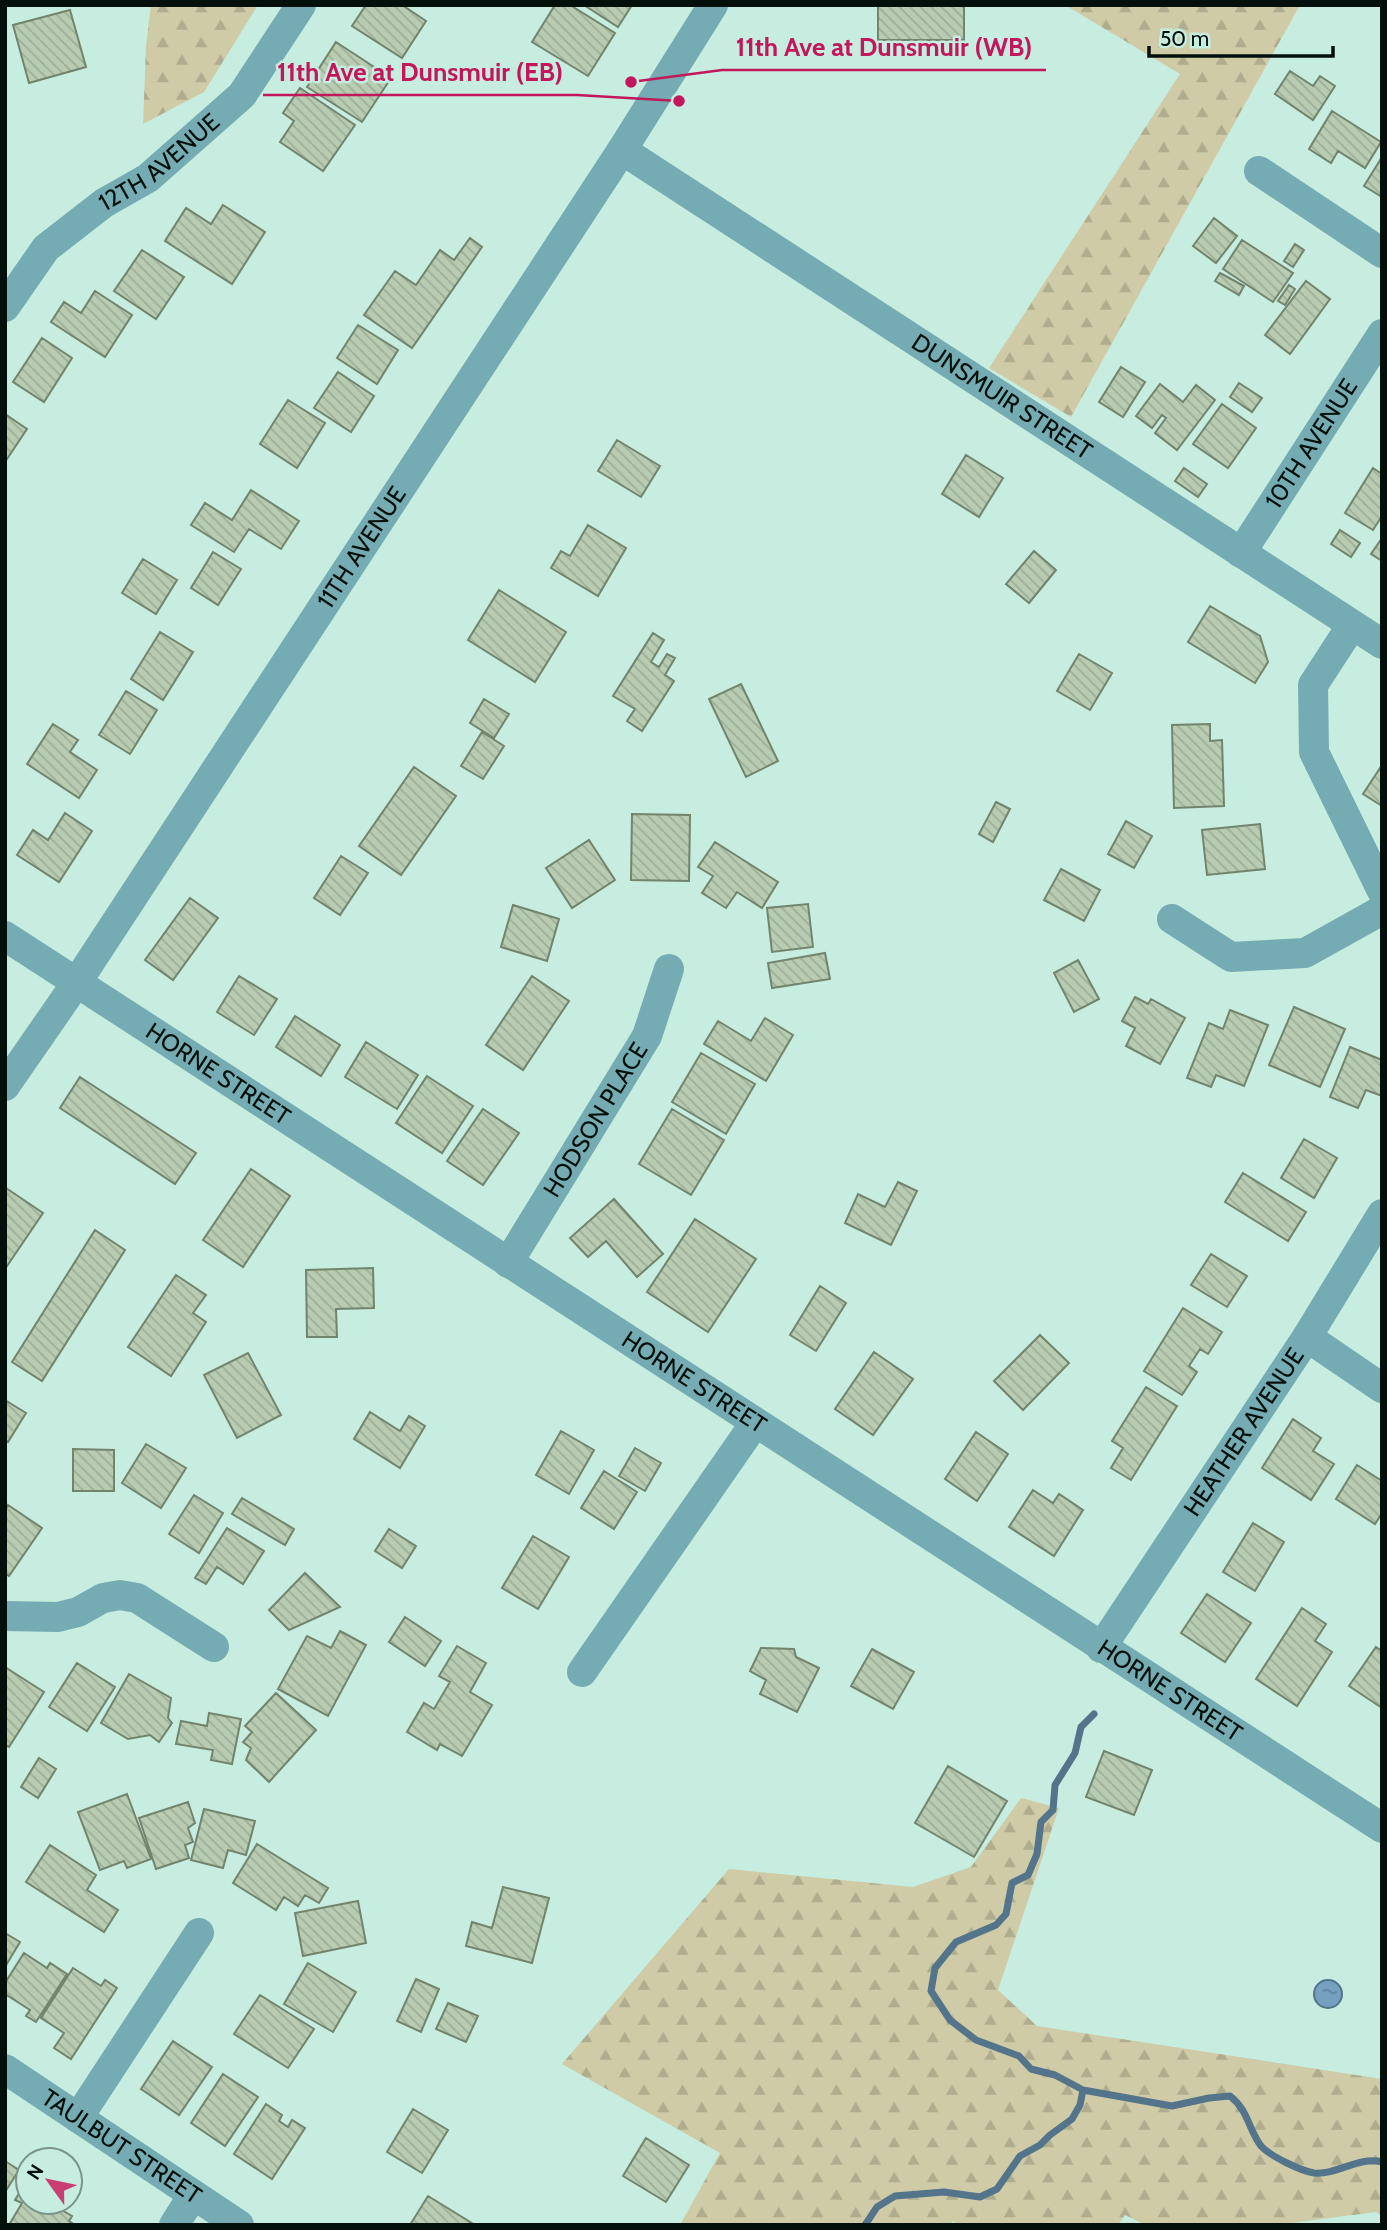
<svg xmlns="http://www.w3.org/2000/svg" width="1387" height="2230" font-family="Cabin,sans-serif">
<defs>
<pattern id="forest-firs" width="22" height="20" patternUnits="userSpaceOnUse" patternTransform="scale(1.75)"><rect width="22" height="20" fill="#cecba6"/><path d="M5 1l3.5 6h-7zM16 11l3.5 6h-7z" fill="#afad8e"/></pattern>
<pattern id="water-ripples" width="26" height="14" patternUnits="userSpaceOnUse" patternTransform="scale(1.75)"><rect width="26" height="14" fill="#75a0c0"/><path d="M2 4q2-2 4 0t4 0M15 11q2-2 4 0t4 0" fill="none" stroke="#5e819a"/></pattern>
<pattern id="building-back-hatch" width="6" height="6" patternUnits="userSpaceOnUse" patternTransform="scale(1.75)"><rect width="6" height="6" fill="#b8ccb2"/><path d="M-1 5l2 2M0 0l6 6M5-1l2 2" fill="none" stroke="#9dae98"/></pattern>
</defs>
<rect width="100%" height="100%" fill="#c7ece0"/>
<path fill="url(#forest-firs)" d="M151,5H258L204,92L143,124L146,46Z
M1065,5H1300L1071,417L989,368L1180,74Z
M1021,1798L1059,1808L998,1990L1037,2026L1382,2079V2216L1376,2212L1275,2225H1146L1125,2215L1118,2225H959L953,2221L950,2225H680L720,2153L562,2064L729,1869L913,1887L971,1867Z"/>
<path fill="url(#water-ripples)" stroke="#53748a" stroke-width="2" d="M1314 1994a14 14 0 1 1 28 0a14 14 0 1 1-28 0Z"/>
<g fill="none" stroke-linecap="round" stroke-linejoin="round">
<path stroke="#53748a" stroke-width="7" d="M1083,2090L1055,2075L1031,2069L1019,2056L976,2040L950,2020L931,1991L935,1968L956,1942L996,1925L1006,1914L1012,1883L1028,1875L1037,1854L1041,1822L1053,1810L1055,1785L1075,1753L1081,1727L1094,1714
M865,2225L877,2207L895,2196L944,2192L980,2197L997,2189L1020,2156L1040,2145L1050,2135L1072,2119L1080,2105L1083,2090L1172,2106L1209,2098L1230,2096C1249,2111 1248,2129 1261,2146C1270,2156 1301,2171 1314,2173C1338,2175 1358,2156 1382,2162"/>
</g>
<path fill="url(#building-back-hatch)" stroke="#72846c" stroke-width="2" d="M366,5H402L426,21L402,58L352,26Z
M555,5H570L615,33L588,76L532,42Z
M584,5H632L618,27Z
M878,5H964V40H878Z
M70,10L86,67L29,83L13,25Z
M336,42L391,78L362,122L307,87Z
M1290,71L1313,86L1320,76L1335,86L1313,120L1275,94Z
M300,88L355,125L323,171L280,142L294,121L283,113Z
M1332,111L1381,142L1365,168L1338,151L1331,163L1309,149Z
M1382,157V197L1364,186Z
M223,205L265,232L232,284L165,241L186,208L211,224Z
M1214,218L1237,236L1216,263L1193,246Z
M470,238L482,247L412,348L364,315L395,271L416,285L440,250L454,260Z
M1242,240L1293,273L1273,302L1223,269Z
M1295,244L1304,250L1293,267L1284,261Z
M142,250L184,277L156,319L114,291Z
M1220,273L1244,286L1239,295L1215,281Z
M1306,281L1330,299L1290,354L1265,335Z
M1289,285L1295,289L1285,305L1278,301Z
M95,291L132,315L105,357L51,322L64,302L81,313Z
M358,325L398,350L377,384L337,358Z
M42,338L72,358L44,402L13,382Z
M1121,367L1145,382L1123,417L1099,402Z
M338,372L374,396L351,432L314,408Z
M1239,383L1262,398L1252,412L1230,397Z
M1160,384L1183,402L1196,385L1215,400L1177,450L1155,433L1166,418L1162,415L1152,428L1136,416Z
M288,400L325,423L297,468L260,444Z
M1222,404L1256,428L1228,468L1193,444Z
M5,414L27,429L5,462Z
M617,440L660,466L641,497L598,471Z
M966,455L1003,478L979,517L942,494Z
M1184,468L1207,484L1198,497L1175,481Z
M1373,468L1382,474V516L1373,530L1345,513Z
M251,490L299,521L281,549L249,529L234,552L191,525L205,503L232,520Z
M588,525L626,548L598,596L551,568L561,551L570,556Z
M1340,530L1360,543L1351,557L1331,544Z
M1382,538V561L1371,554Z
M1034,551L1056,570L1029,603L1006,584Z
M213,552L241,569L218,605L191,588Z
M143,559L177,580L156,614L122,593Z
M499,590L566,632L535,682L468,640Z
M1210,606L1260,636L1268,662L1255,683L1188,642Z
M160,632L193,652L163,700L131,679Z
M653,633L664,640L651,662L659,667L667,654L675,658L665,675L674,681L642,731L627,721L635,709L613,696Z
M1079,654L1112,673L1090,710L1057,691Z
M741,684L778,761L746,777L709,699Z
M126,691L157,710L130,754L99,735Z
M484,699L509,714L494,738L470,723Z
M53,724L78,740L70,752L97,770L79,798L27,764Z
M1210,724V741L1222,740L1224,806L1174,808L1172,725Z
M482,732L504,746L483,779L461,766Z
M1382,765V806L1363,794Z
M414,767L456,796L401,875L359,846Z
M996,802L1010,809L993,842L979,834Z
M65,813L92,831L59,882L17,855L33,830L48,840Z
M632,814L690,815L689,881L631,880Z
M1126,821L1152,836L1134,868L1108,854Z
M1260,824L1265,869L1207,875L1202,830Z
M589,840L615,880L572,908L546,868Z
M715,842L778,882L762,908L737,892L726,908L702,893L713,876L698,867Z
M341,856L368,873L340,915L314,898Z
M1061,869L1100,890L1084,921L1044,900Z
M190,898L218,918L173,980L145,960Z
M808,904L813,947L772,952L767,908Z
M513,905L559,919L547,961L501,947Z
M825,953L830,979L772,988L768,963Z
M1078,960L1099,999L1074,1012L1054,973Z
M239,976L277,999L254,1035L217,1012Z
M532,976L569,1001L523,1070L486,1045Z
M1135,997L1148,1004L1151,999L1185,1018L1160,1064L1126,1046L1135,1028L1122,1021Z
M1294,1007L1345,1029L1320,1087L1269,1065Z
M1230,1010L1268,1025L1244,1086L1216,1075L1211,1087L1187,1078L1209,1023L1223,1029Z
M295,1016L340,1045L321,1076L276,1047Z
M765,1018L793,1035L766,1081L704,1044L718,1021L751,1041Z
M366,1042L418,1075L397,1109L345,1077Z
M1350,1047L1382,1060V1096L1366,1090L1358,1108L1330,1097Z
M701,1053L755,1084L726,1134L672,1102Z
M427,1076L473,1106L442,1153L396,1123Z
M80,1077L196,1153L175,1184L60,1108Z
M483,1109L519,1133L483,1185L447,1161Z
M672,1109L724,1140L691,1195L639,1164Z
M1304,1139L1337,1158L1314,1198L1281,1178Z
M251,1169L290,1196L243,1267L203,1240Z
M1243,1173L1306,1212L1288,1241L1225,1202Z
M898,1182L917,1191L891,1245L845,1223L858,1194L885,1207Z
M6,1188L43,1213L5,1269V1190Z
M614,1199L663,1254L637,1277L606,1241L588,1257L570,1238Z
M695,1219L756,1259L708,1332L647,1292Z
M95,1230L125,1250L42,1381L12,1362Z
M1211,1254L1247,1276L1227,1307L1191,1285Z
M373,1268L374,1308L336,1309L337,1337H307L306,1270Z
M176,1275L206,1295L193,1313L206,1322L171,1376L128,1347Z
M820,1286L846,1303L816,1351L790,1335Z
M1183,1308L1222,1332L1208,1354L1200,1349L1189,1366L1197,1372L1182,1395L1144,1371Z
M1040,1335L1069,1363L1023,1410L994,1381Z
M874,1352L913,1379L873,1435L835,1409Z
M248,1353L281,1415L237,1438L204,1375Z
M1146,1387L1177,1406L1131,1480L1111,1468L1123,1448L1112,1441Z
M5,1400L26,1413L8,1442L5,1440Z
M370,1412L400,1431L409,1416L425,1426L400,1468L354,1439Z
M1293,1419L1321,1438L1313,1451L1334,1464L1311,1500L1262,1468Z
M561,1431L594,1450L569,1494L536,1475Z
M976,1432L1008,1454L977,1501L945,1479Z
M146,1444L186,1468L161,1508L122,1483Z
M635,1448L661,1463L645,1491L619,1476Z
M73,1449L114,1450V1491H73Z
M1357,1465L1382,1481V1513L1375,1524L1336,1499Z
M604,1471L637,1492L614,1529L581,1508Z
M1033,1490L1053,1503L1059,1494L1083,1510L1054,1556L1009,1527Z
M194,1495L223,1513L199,1553L169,1534Z
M242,1498L294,1529L285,1545L232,1514Z
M8,1505L42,1528L9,1576L5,1573V1510Z
M1253,1523L1284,1542L1255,1591L1223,1572Z
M227,1528L264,1551L243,1584L217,1567L206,1584L195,1578Z
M389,1529L416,1546L402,1568L375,1551Z
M533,1536L569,1557L538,1609L502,1588Z
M305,1573L340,1607L289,1630L269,1610Z
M1207,1594L1251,1623L1225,1662L1181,1633Z
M1302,1608L1326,1624L1315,1641L1332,1652L1297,1706L1256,1679Z
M405,1617L441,1641L425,1666L389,1642Z
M340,1631L366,1645L328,1716L278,1689L307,1636L331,1648Z
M457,1646L486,1663L470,1692L492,1705L462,1756L440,1744L437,1750L407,1732L424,1703L434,1709L450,1682L439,1676Z
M1376,1647L1382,1651V1708L1349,1686Z
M761,1648L794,1649L796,1657L819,1668L797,1712L760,1694L766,1680L750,1671Z
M872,1649L914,1672L893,1709L851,1686Z
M77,1663L115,1687L87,1731L49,1707Z
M5,1667L44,1692L9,1747L5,1745Z
M129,1674L171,1698L168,1718L172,1723L159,1742L150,1735L128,1739L101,1723Z
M276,1693L316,1730L269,1782L246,1760L251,1748L243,1742L252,1732L245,1726Z
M209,1713L241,1719L232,1764L211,1760L213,1750L176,1744L181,1721L207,1726Z
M1104,1751L1152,1770L1134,1815L1086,1797Z
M39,1758L56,1769L38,1798L21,1787Z
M948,1766L1007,1801L974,1857L915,1823Z
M127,1794L151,1859L127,1868L124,1861L100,1870L78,1812Z
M188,1802L195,1823L188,1828L193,1842L185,1845L189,1858L156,1869L139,1818Z
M204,1809L255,1821L246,1855L228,1850L223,1868L191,1860Z
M257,1844L328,1888L319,1903L305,1895L298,1906L284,1897L276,1910L233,1883Z
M50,1845L96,1875L87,1890L118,1910L104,1932L26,1882Z
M503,1887L549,1898L532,1963L466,1946L472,1922L492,1928Z
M358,1901L366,1943L303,1956L295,1913Z
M5,1933L20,1942L5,1967Z
M24,1953L47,1968L50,1963L67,1974L36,2022L26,2016L30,2010L5,1994V1983Z
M308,1963L356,1992L333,2032L284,2004Z
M73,1968L101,1986L105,1980L117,1988L71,2059L54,2048L64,2033L41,2018Z
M416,1979L439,1989L421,2032L397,2021Z
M260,1995L314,2029L288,2068L234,2034Z
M448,2003L478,2016L466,2042L436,2029Z
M173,2041L212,2067L179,2115L141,2089Z
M223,2074L258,2097L225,2146L191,2123Z
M266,2104L282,2115L279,2121L288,2127L292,2120L305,2128L272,2179L234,2154Z
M413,2109L448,2130L422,2173L387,2152Z
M646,2138L689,2165L666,2202L623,2176Z
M5,2161L19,2170L5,2192Z
M28,2178V2202H49L46,2206L57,2213L60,2209L72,2216L69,2221L75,2225H9L22,2203L15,2200Z
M428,2196L475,2225H410Z"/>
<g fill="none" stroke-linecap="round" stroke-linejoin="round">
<g stroke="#75abb2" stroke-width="30">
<path id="s1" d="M622,150L1382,644"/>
<path d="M1259,171L1382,253"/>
<path id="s2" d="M5,307L46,248L104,203L148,178L242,95L301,5"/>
<path id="s3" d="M1241,553L1382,334"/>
<path d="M1352,625L1313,685L1314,752L1382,891"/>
<path d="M1172,919L1231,957L1305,953L1382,910"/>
<path id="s4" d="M5,936L1382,1828"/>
<path id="s5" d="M5,1086L77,982L622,150L713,5"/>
<path id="s6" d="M508,1263L647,1036L669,969"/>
<path d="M1307,1337L1382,1388"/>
<path d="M5,1616L58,1617L78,1612L103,1598L120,1595L137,1598L214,1647"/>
<path id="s7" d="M1101,1648L1307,1337L1382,1214"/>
<path d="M582,1672L755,1423"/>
<path id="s8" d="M5,2069L239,2225"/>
<path d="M78,2118L199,1933"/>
<path d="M174,2225L193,2195"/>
</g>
</g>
<g text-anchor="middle" stroke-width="5" stroke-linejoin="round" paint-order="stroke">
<g font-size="24" fill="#030f0b" stroke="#c7ece0">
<text dy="8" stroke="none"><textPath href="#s2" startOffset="214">12TH AVENUE</textPath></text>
<text dy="8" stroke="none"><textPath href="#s1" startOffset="453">DUNSMUIR STREET</textPath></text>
<text dy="8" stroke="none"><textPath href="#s3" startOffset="130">10TH AVENUE</textPath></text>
<text dy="8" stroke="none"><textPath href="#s5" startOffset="646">11TH AVENUE</textPath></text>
<text dy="8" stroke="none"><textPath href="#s4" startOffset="254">HORNE STREET</textPath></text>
<text dy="8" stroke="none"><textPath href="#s6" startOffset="168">HODSON PLACE</textPath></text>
<text dy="8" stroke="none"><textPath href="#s4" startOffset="821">HORNE STREET</textPath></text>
<text dy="8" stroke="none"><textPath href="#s7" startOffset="259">HEATHER AVENUE</textPath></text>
<text dy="8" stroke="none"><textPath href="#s4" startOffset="1388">HORNE STREET</textPath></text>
<text dy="8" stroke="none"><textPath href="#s8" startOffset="140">TAULBUT STREET</textPath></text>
</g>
</g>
<path fill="none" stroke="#c2185b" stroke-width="2.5" d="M631 82L722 70H1046M679 101L577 95H263"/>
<g fill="#c2185b" stroke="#c7ece0" stroke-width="2.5">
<circle cx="631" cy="82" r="7"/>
<circle cx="679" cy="101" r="7"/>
</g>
<g font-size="26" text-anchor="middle" font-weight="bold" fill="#c2185b" stroke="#c7ece0" stroke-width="5" stroke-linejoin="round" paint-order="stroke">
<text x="884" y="56">11th Ave at Dunsmuir (WB)</text>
<text x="420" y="81">11th Ave at Dunsmuir (EB)</text>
</g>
<rect width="1387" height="2230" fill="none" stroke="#030f0b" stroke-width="14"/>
<g transform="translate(49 2181) rotate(303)"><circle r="33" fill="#c7ece0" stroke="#79948b" stroke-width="2"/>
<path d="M0-5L12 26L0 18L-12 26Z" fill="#c93e73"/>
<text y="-10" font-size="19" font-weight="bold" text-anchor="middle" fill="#030f0b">N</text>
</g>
<path d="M1149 46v10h184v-10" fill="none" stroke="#030f0b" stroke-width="3.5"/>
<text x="1160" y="46" font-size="21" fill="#030f0b" stroke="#c7ece0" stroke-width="5" paint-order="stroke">50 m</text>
</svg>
